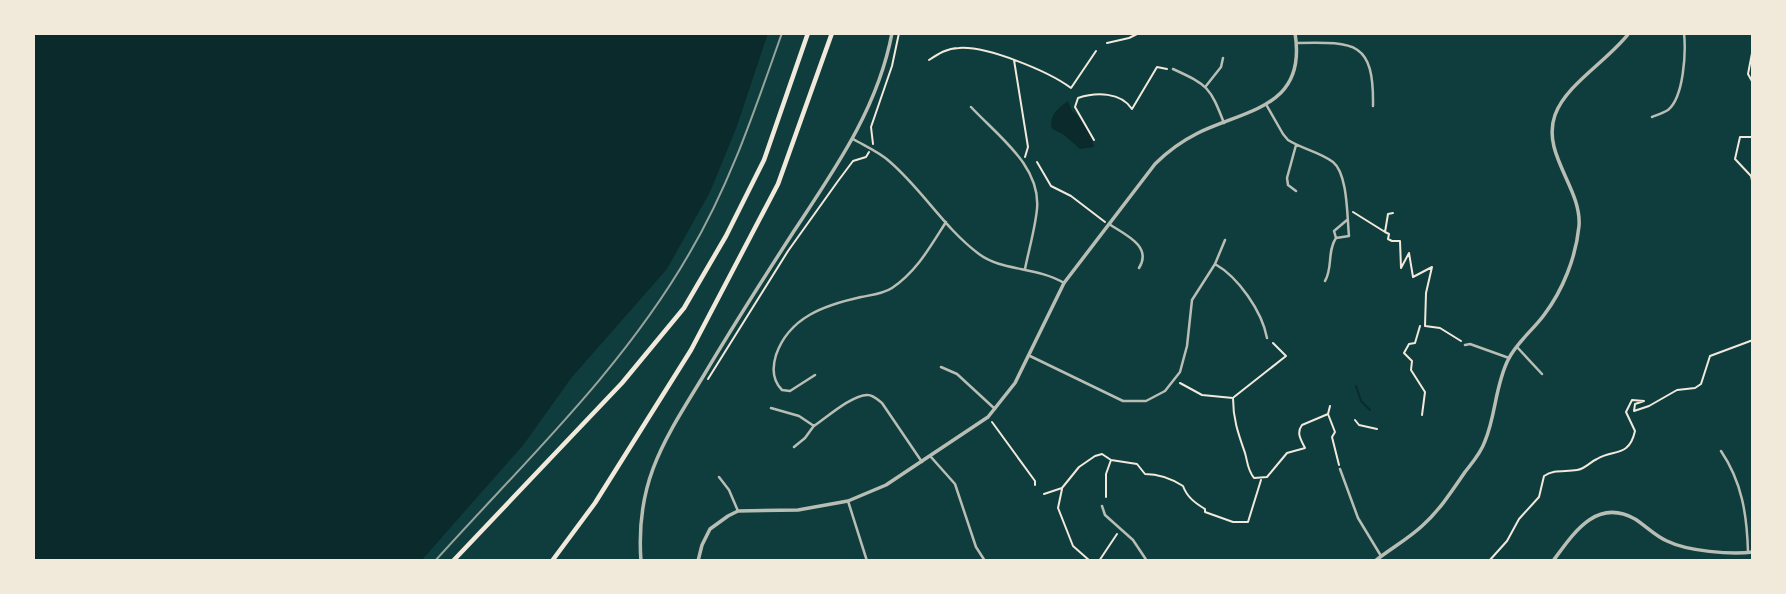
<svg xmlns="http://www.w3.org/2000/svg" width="1786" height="594" font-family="Overpass,sans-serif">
<rect width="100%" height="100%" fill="#0f3d3e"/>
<path fill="#0a2a2b" d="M33,33H768L737,126L710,192L667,269L572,377L524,444L421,561H33Z
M1068,101L1072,111C1084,120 1091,132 1094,147L1080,149L1063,134L1052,129C1048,115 1059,108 1068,101Z"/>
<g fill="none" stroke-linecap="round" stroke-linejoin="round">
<path stroke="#0a2a2b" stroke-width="2" d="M1356,386L1361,401L1370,410"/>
<path stroke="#f1e9da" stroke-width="2" d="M1107,43L1129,38L1139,33
M1753,48L1748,74L1753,83
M929,60C938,54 947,48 959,48C987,46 1048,71 1071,88L1096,51
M1014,60L1028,147L1025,157
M1753,137H1740L1735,159L1751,176L1753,185
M1094,140L1075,107L1078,98C1096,92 1121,92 1132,109L1157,67L1167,69
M873,144L871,127L892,66L899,33
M1037,162L1051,186L1071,196L1105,222
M1753,198V207
M1353,212L1385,232L1388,214L1393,213
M1385,232L1389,234L1388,239L1392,241H1400L1401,268L1409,253L1413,277L1432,267L1426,293L1425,326L1440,328L1461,341
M1420,326L1415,343L1409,344L1404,353L1412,361L1411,370L1425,392L1422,415
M708,379L788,251L838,181L853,161L866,157L869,152
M1180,383L1202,395L1233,398C1233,419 1238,433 1245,453C1248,463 1247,469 1254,478L1267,477L1287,453L1305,448C1301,440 1296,433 1302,425L1328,414L1330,406
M1234,397L1286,356L1273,343
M1328,414L1335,432L1332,437L1339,465
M1355,420L1359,425L1377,429
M992,422L1035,481V485
M1111,460L1137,464L1145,474C1158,474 1172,479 1183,486C1187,497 1195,503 1205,509V512L1233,522H1248L1261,480
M1062,489L1058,508L1073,546L1090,561
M1044,494L1062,488L1079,467L1095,456L1102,454L1111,460L1106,474V497
M1099,561L1117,534
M1489,561L1507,541L1519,519L1539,497L1544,476C1554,469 1565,472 1577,470C1585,469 1590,462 1597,459C1613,449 1629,458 1635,431L1626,412L1632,400L1644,401L1635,404L1634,411L1649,406L1677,390L1695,388L1701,384L1710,356L1753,340"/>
<path stroke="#b8beb3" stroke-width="2.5" d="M1297,43C1355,42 1374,41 1373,106
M1173,69C1208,85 1210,87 1224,123
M1206,86L1221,67L1223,58
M1267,106L1283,134L1288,140C1302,149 1320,152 1333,162C1348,174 1347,217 1349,236L1336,238L1334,231L1347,220
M971,107C998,136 1041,166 1037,209C1035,229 1029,249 1025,269
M1652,117C1657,115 1663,113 1668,110C1684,97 1686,52 1684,33
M853,139C865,146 879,152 889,161C922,189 944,228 979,254C1001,271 1038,267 1064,283
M1296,145L1287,178L1288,185L1296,191
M1109,224C1124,234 1153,246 1139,268
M1215,264C1238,277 1262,311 1267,338
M1325,281C1333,268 1327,251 1336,238
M1465,345L1470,344L1509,358
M1517,347L1542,374
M1030,356L1123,401H1146L1165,391L1180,372L1187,346L1192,300L1215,264L1225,240
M941,367L957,374L995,409
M815,375L790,391L782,390C773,381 772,368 776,355C789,317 825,305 861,297C871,295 883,294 892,288C917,271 930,247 946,222
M771,408L799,416L814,426C826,418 853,394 868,395C873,395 878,400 882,403L922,462
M794,447L805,438L813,427
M1721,451C1742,482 1747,515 1748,552
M931,457L955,484L976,547L985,561
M1340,469L1358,518L1381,556
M719,477L729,490L738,511
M848,501L867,561
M1102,506L1105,515L1133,540L1147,561"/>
<path stroke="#b8beb3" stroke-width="3.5" d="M641,561C635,481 665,439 704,375C733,326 763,279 794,231C835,169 878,108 892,33
M698,561L702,545L710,529L728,516L738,511L798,510L848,501L886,485L988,417L1015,383L1064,283L1155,164C1168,151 1182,141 1198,133C1248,109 1307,107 1295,33
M1375,561C1390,549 1408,539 1422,526C1439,511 1452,491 1465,472C1472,463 1481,453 1485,441C1496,415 1495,386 1508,360C1516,343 1533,330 1544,315C1563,290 1576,257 1579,226C1582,188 1541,154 1555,115C1566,84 1609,60 1629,33
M1553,561C1573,534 1596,497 1635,519C1646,526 1655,536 1667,541C1687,551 1731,555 1753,552"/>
<path stroke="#f1e9da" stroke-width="4.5" d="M453,561L622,383L684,308L726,236L764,160L808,33
M552,561L595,503L691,350L778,184L832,33"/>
<path stroke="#97a49c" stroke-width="2" d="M435,561C524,462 622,370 689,254C730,185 755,109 782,33"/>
</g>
<rect width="1786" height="594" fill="none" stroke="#f1e9da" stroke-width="70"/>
</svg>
